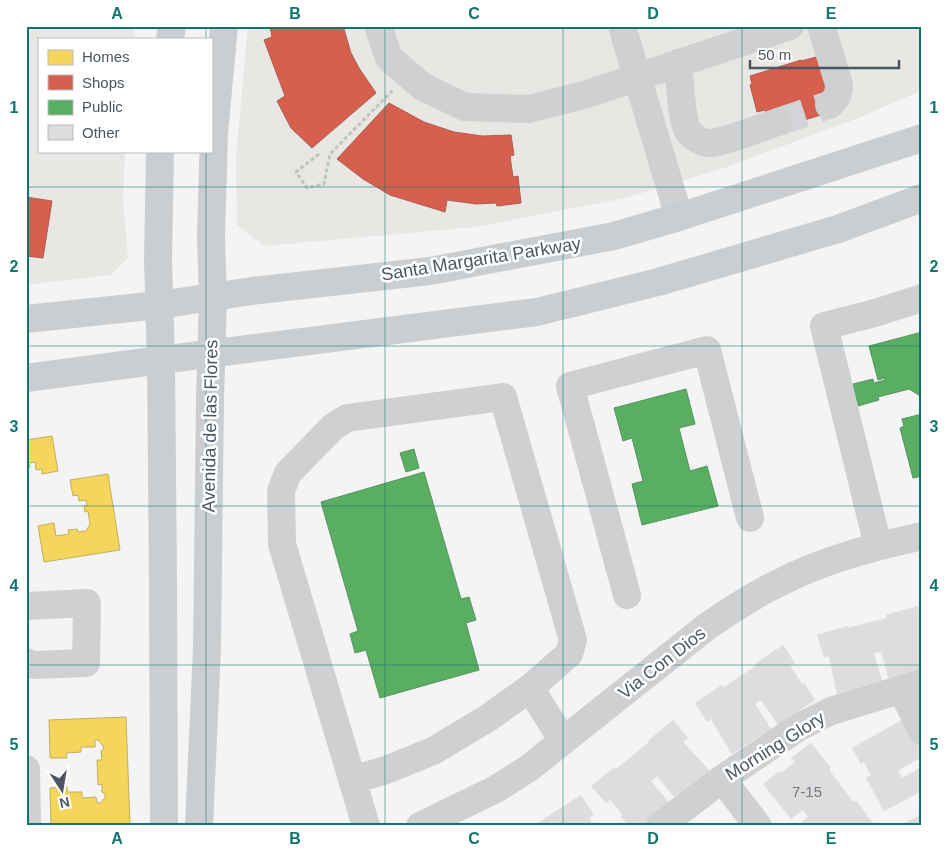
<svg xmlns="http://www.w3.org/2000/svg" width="948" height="852" font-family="Helvetica,sans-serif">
<rect width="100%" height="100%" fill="#f4f4f4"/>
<path fill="#e8e7e3" d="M26,26H135L134,39H39V151H125L123,199L128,258L111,275L26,285Z
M248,26H922V90L861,117L724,168L625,198L476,227L264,246L237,225L236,158Z"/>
<path fill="#f6d55c" stroke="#c2af5e" d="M52,436L58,471L42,474V469L36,470L35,462L29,463L30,467H26V440Z
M108,474L120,550L44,562L38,526L54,523L56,536L69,534L68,530L77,529L78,532L86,531L90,524L88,511L85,512L84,506H87L86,500L79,501L78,495L73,496L70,480Z
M126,717L130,825L51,826L50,788L67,787V792H82V798L96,797L97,803H100L105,798V794L102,792V784L98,785L97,760H102L101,751L104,749L103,746L98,740H95V747H81V752L66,753L67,758H50L49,720Z"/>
<path fill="#d6604d" stroke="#ac5d53" d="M270,26H343L351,53L359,68L376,93L312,148L291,128L277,101L285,96L264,40L272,37Z
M820,56L833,97L827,113L779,128L766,113L765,110L757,112L750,85L752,84L750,76L801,60V61Z
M389,103L424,122L454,132L482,136L511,135L514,155L510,156L513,177L518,176L521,203L497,206L496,203L476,204L447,200L445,212L390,195L363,179L337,159Z
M26,197L52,201L43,258L26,256Z"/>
<path fill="#5aae61" stroke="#559461" d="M922,332V397L909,389L878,397L879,400L858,406L853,384L873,379L874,383L885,380V378L878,380L869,346Z
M686,389L695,424L679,428L690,471L707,466L718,506L642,525L632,484L643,481L632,438L623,441L614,408Z
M922,414V476L913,478L900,428L904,426L902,419Z
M414,449L419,468L406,472L400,453Z
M424,472L461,599L469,597L476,620L466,623L479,670L380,698L366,650L355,653L350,634L358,631L321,502Z"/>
<path fill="#ddddde" stroke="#e5e6e7" d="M918,606L922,618V628H919L922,637V670L889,679L881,652L874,653L882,681L837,694L829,656L824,657L817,635L848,626V628L887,618L886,615Z
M783,645L795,663L790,666L802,684L804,683L815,700L778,725L761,700L755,704L771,729L732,754L711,719L707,722L695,703L722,685L723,688L756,666L755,664Z
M904,719L922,751V757L898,770L902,778L922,767V791L884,811L866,778L871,775L864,762L861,764L852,748Z
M673,720L688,738L683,742L710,771L676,799L657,776L651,781L670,804L643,826H628L621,816L622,814L610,800L606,803L591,786L615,767L616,769L649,742L648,741Z
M811,743L831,768L829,770L853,802L856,800L875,826H797L808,817L803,810L791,819L763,784L779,772L781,773L795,762L791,758Z
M581,795L594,815L589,818L594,826H533Z
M922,814V826H899Z"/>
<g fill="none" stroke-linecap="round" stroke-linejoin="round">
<path stroke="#d2d4d7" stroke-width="28" stroke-dasharray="28 14" stroke-linecap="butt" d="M778,122L829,105"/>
<path stroke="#bcc7c4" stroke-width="3" stroke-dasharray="4 2.5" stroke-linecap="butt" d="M319,154L296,172L307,188L324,184L330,154L393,90"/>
<path stroke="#ced0d2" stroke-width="28" d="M378,26L389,58L423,87L465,107L529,109L584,95L790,26
M622,26L679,217
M821,26L839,84C839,94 837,99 829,105
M678,63C680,79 681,119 688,131C692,137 701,142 707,143C721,144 762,127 778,122
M878,546L824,326L875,313L922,298
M627,595L570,386L707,350L750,518
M26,606L87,603L86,663L33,665L26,662
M530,688L563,741
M902,690L922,731
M26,769L27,826
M722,779L758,826
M352,780L386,770L433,751L488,718L530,688L569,654L573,640L503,397L347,418L333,427L288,473L281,491L282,544L366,826
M420,826L496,789L529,768L705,628C728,612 752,596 777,584C822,560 873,547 922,536
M660,826L722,779L799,727L831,711L922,683"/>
<path stroke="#caced1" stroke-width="28" d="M170,39L172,26
M160,151L158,261L161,360L163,585L164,826
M26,319L159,305L252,291L430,271L614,236L679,217L922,138
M26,378L161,360L537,312L658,282L838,229L922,198
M199,826L207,648L210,400L213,297L211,237L214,133L224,26"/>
</g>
<path fill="none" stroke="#0f766e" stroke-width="1" stroke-opacity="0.55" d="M206,26V39M385,26V826M563,26V826M742,26V826M206,151V826M26,187H922M26,346H922M26,506H922M26,665H922"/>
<g text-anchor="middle" stroke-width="5" stroke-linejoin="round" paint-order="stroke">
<g font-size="15" fill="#707881">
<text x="807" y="797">7-15</text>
</g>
<g font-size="18" fill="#4a5661" stroke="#fff">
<text transform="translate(481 259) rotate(-9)" y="6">Santa Margarita Parkway</text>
<text transform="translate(210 426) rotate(-89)" y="6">Avenida de las Flores</text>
<text transform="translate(662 663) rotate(-38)" y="6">Via Con Dios</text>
<text transform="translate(775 746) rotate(-32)" y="6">Morning Glory</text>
</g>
</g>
<rect width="948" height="852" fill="none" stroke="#ffffff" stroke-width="55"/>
<rect x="38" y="38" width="175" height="115" fill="#ffffff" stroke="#b7bbc0"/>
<rect x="48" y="50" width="25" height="15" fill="#f6d55c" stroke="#b7bbc0"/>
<text x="82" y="62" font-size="15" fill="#4a5661">Homes</text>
<rect x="48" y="75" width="25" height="15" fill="#d6604d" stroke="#b7bbc0"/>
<text x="82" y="88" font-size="15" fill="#4a5661">Shops</text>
<rect x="48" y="100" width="25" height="15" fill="#5aae61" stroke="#b7bbc0"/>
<text x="82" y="112" font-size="15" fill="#4a5661">Public</text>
<rect x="48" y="125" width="25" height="15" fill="#ddddde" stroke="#b7bbc0"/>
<text x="82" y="138" font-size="15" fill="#4a5661">Other</text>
<g transform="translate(62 790) rotate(168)" stroke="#ffffff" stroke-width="4" paint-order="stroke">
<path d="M0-4L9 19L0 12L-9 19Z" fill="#4a5661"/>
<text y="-8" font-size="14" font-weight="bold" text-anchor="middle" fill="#4a5661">N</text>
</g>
<path d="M750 60v8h149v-8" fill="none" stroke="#4a5661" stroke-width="2.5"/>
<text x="758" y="60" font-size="15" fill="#4a5661" stroke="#ffffff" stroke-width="4" paint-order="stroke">50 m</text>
<rect x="28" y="28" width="892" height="796" fill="none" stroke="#0f766e" stroke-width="2"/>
<g font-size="16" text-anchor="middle" font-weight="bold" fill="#0f766e">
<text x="117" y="19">A</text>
<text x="295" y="19">B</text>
<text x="474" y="19">C</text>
<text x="653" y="19">D</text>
<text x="831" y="19">E</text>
<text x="14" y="113">1</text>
<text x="934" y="113">1</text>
<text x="14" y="272">2</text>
<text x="934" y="272">2</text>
<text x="14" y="432">3</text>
<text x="934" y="432">3</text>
<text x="14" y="591">4</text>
<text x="934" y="591">4</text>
<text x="14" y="750">5</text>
<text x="934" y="750">5</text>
<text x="117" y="844">A</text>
<text x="295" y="844">B</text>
<text x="474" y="844">C</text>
<text x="653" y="844">D</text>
<text x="831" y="844">E</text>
</g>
</svg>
